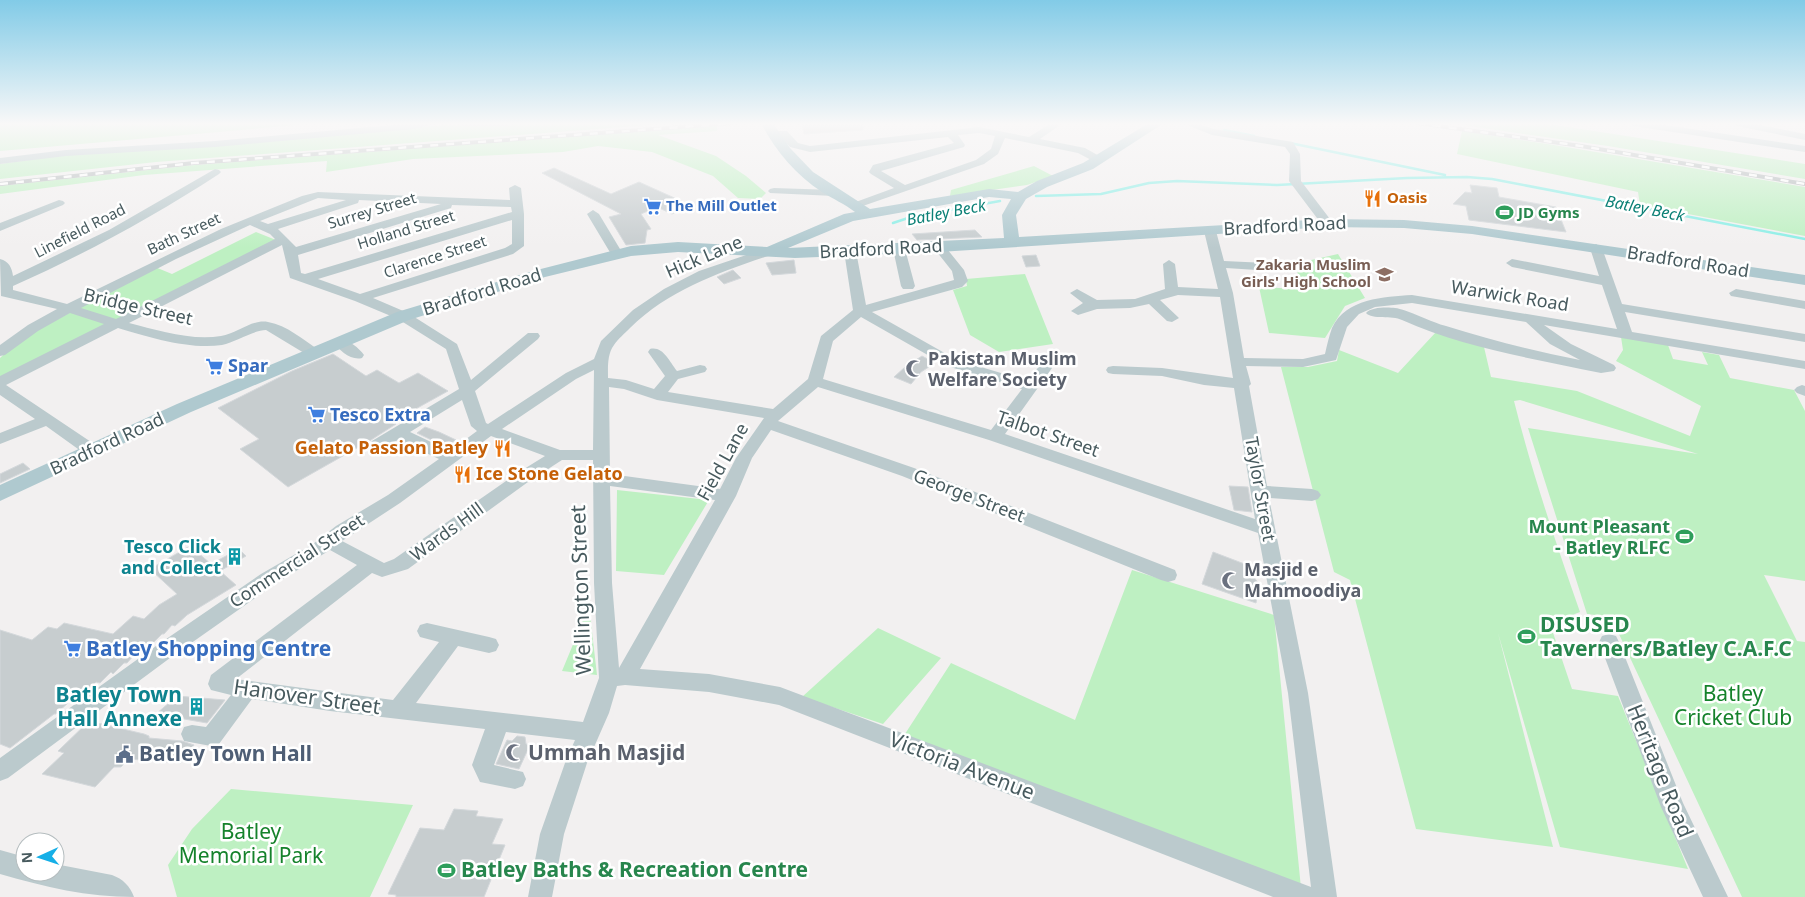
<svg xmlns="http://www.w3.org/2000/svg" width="1805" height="897" font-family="'Noto Sans',sans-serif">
<rect width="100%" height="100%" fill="#f2f0f0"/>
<path fill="#bef0c2" d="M0,123H321L0,151Z
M526,123H677L156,162L0,179V164L65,155L412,128C450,122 488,126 526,123Z
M1448,123H1543L1786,161L1805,164V179L1608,146Z
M717,126V131L658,135L716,156L746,176L766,193L760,199L738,198L713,176L652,152L598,146L563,152L413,159L326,172L327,161L144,175L0,194V186L195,165Z
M1462,131L1554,145L1805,187V236L1640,205L1638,192L1457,154Z
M1034,166L1053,176L1027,185L950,196L951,190Z
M256,232L276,240L0,379V358L19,340L155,267L172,274Z
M1338,254L1365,298L1345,306L1325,338L1269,333L1259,287L1297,289L1298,263Z
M1025,274L1053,344L999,352L970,335L953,290L967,286L966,279Z
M1436,332L1484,347L1491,377L1577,391L1690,436L1701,406L1616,361L1623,350L1621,337L1668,345L1673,359L1708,365L1702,352L1719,355L1730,378L1794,390L1805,411V581L1764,575L1797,641L1805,642V897H1742L1611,617L1587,614L1528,428L1698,454L1520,400L1514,401C1532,473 1556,543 1580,612L1567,617L1547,615L1572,689L1618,696L1688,869L1560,847L1498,633L1553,847L1416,829L1350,580L1334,572L1281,367H1308L1337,361L1339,350L1398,373Z
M617,490L709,500L664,575L616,571Z
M1132,570L1274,615L1301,888L903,737L951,663L1075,720Z
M589,606L597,675L562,671Z
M878,628L941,658L883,724L802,697Z
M231,789L413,805L370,897H177L168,865L192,829Z"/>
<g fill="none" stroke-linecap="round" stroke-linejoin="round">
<path stroke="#8aeee6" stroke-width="2.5" d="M1224,130L1254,136
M1290,143L1445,175
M1036,196L1101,194L1149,183L1177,181L1277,185L1407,178L1467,177L1492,179L1805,239
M893,223L911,217L1000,201"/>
</g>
<path fill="#c7cdcf" stroke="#d4d8db" d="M818,123H863V130L804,134L802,124Z
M554,168L611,194L639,182L690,205L672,214L657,207L641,214L651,229L647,230L645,243L626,245L609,217L621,214L542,173Z
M1470,185L1497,188L1499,197L1556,207L1566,232L1469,220L1466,206L1453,204L1465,192L1472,193Z
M975,230L982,237L917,240L912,234Z
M1036,255L1040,266L1026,267L1022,256Z
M794,260L796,273L772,275L766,263Z
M733,270L741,278L724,284L717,277Z
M333,354L366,376L377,370L399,383L418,373L448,391L392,422L396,424L371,440L288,487L240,449L259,439L218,408L292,371Z
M922,356L935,363L921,372L911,384L894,377L905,367Z
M425,427L439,432L456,440L446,447L417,433Z
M23,463L30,469L0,483V474Z
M1229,486L1248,487L1252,512L1234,510Z
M190,546L211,564L239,549L246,556L220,571L236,585L187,615L175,626L172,625L164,634H162L152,644L149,643L139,654H135L127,663H124L113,674L111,672L100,683L96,682L88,690L83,689L56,714H54L10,748L0,744V630L32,640L48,627L57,629L64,623L113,634L133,616L144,619L159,605L177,594L150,569Z
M1213,552L1255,568L1253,576L1259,584L1256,603L1202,584Z
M177,696L225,700L207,723L156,714Z
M89,721L144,734L149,736V738L182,741L194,745L181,763L129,759L121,767H114L95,787L42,774L64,753L58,751Z
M517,736L525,737L526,744L530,745L519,769L496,764L507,740L512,741Z
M454,809L478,811L476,816L503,819L492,844L505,845L484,897H396V895L388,894L420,828L444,830Z"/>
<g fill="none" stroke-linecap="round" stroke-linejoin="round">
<path fill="#bbcacd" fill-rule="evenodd" d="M414,123H434L433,125L414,129L215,147L66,156L0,164V158L66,150L215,141Z
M457,123H512L507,126H462Z
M1051,123H1063L1040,139L1085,148L1101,157L1102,159L1101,161H1093L1078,153L1005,138L998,154L984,164L857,208L853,207L851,205L853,203L894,188L871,174L869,172L873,165L954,143L948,137L810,152L790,147L780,136L772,137L767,134L772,131H787L798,143L810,146L979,127L1029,137ZM979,133L995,136L991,149L976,160L905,185L881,171L964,147L965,145L958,135Z
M1182,123H1196L1214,129L1293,142L1300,154L1301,181L1333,223L1327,227L1323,226L1289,181L1290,154L1285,147L1212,135Z
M1628,123H1652L1805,146V152L1633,126Z
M1732,123H1751L1805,134V140L1737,126Z
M215,169L219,170L221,172L219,174C153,217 85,254 13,286V290L67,304L221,229L302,196L318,192L510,200L509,188L515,185L521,188L524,214V246L513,254L373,298L408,313L457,344L471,380L528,333H538L540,336L538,339L475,391L486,423L488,424L566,373L594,359L601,341L633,310L664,289L699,271L764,249L770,253L768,256C718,273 669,290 630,328C625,333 618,339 614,345C607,354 608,368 608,378L626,380L654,389L665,376L648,352L650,349C663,346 669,361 677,371L700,365L705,366L707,369L705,372L678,379L668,392L773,409L808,379L821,336L853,310L844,251L846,248L850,247L856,251L866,305L954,280L952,271L933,247L939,243L943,244L964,270L968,281L962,287L872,312L957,360L1028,381L1040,365H1050L1052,368L1005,434L1255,519L1234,388L1204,385L1162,376L1113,374L1108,373L1106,370L1108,367L1113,366L1162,368L1233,378L1220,297L1178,295L1160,300L1179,318L1172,322L1167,321L1149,304L1130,308L1097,309L1078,315L1071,311L1083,303L1070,293L1077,289L1097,300L1135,299L1165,289L1163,264L1169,260L1175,264L1178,287L1218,289L1204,231L1206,228L1210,227L1216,231L1224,261L1289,264L1295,268L1289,272L1226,268L1233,293L1244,358L1303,359L1325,354C1327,345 1329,336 1332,328C1346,298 1384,297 1412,295L1617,329L1602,285L1512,267L1506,263L1512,259L1599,276L1590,248L1596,244L1602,248L1622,304L1805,334V342L1625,312L1632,332L1805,361V369L1544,325L1571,344L1614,365L1616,368L1614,371L1601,373C1535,359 1464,348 1402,320C1392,315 1372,320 1366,313C1371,307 1387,307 1395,308C1406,309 1433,323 1446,326C1490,340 1535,351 1580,360L1550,344L1526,322L1412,303L1375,307L1359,314L1347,327L1336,360L1303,367L1246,366L1251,384L1249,386L1267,486L1312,489L1318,491L1321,495L1318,499L1312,501L1269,498L1308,693L1337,897H1273L779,705L709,692L625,685L617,686L609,713L587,763L564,834L552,897H528L540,834L565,763L575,740L506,732L494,765L523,772L526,779L523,786L515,789L480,782L472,765L485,729L330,711L252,699L219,744L211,746L184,741L181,734L184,727L192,725L206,727L231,695L211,690L208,684L211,675L357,565L330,550L275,584L170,658L8,778L0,781V758L156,646L261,574L313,544L336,526L388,495L439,459L398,440L378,450L372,449L370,445L372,441L459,389L446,349L398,319L355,301L290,278L282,245L129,323C157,330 191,341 221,336C237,334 251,319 268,322C287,325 303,340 319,350L321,353L319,356H309L266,330C254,330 236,342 222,345C190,350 148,337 118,328L6,385L97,446L99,450L97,454L91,455L85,454L46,426L0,444V433L35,419L0,395V376L104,324L70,313L38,331L5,355L0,356V345L28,325L57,309L1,296L0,259C9,261 12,268 13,276L109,230ZM318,198L346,200L268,224L260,221ZM359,200L441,204L296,247L278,229L358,203ZM452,205L511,207L512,212L305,274L301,273L298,255L451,208ZM512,220V244L505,248L360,294L318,279ZM250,225L270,234L275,239L116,319L81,308L176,259ZM861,317L947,366L1022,389L991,430L823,379L833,341ZM594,370L593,450H560L502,429L576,379ZM609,387L624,389L657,400L764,418L736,458L720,489L610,474ZM818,387L989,440L1258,533L1288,693L1311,887L780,687L709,674L640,669L736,496L752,458L771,430L902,476L1161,580L1168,582L1175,580L1177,575L1175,570L914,468L778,421ZM462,400L471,426L477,431L450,451L410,432ZM491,436L545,456L516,474L394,559L384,563L342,541L400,503ZM562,460H593L594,583L599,678L583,722L416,703L458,646L489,653L496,651L499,645L496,639L489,637L427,623L420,625L417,631L420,637L439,642L393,700L236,679L372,573L382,577L408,569L528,482ZM610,486L715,500L619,668L612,583Z
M774,188L834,190L840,193L834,196L770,193L768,191L770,189Z
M59,200L63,201L65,203L63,205L0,231V223Z
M593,210L599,214L623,254L621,257L617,258L611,254L587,214Z
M899,245L905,249L915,286L913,289H903L901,286L893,249Z
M1736,289L1805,301V309L1731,296L1729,293Z
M340,338C349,340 359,348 364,355L362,358C351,361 339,350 333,342L335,339Z
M1802,385L1805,386V396L1797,393L1794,390L1797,387Z
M1609,634L1616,636L1619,642L1683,803L1728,897H1703L1661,807L1599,642L1602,636Z
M0,850L25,857V872H55V864L112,875C123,879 130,886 134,897C87,897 45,887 0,874Z"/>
<path fill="#afc9cf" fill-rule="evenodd" d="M761,123H773L790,148L813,172L870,209L989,189L1018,192L1037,181L1083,163L1149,123H1164L1093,169L1047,187L1026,199L1016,215L1019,237L1327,219L1404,220L1472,226L1805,275V285L1472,234L1404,228L1327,227L939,252L795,258L678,252L631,256L545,277L409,320L191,412L0,501V485L177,404L397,312L533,271L631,246L678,242L767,247L844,214L855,212C845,204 833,199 822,192C796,175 775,150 761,123ZM989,197L1011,199L1002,215L1004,238L788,248L853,221Z"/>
<defs>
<path id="rail" d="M1417,123L1581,146L1805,184
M0,184L194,163L735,123"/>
</defs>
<use href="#rail" stroke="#b2b8ba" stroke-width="4"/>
<use href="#rail" stroke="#fff" stroke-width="2.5" stroke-dasharray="8" stroke-linecap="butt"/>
</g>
<linearGradient id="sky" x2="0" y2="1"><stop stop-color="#82cbe7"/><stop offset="0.5" stop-color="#f9f8f8"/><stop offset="1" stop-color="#f9f8f8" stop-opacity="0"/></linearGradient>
<rect width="1805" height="248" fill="url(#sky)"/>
<defs>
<symbol id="restaurant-bare" viewBox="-9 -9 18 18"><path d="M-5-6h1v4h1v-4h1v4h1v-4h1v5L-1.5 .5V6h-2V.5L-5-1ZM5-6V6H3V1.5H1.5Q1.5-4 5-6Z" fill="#e8710a" stroke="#fff" stroke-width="2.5" paint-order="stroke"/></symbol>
<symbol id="supermarket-bare" viewBox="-9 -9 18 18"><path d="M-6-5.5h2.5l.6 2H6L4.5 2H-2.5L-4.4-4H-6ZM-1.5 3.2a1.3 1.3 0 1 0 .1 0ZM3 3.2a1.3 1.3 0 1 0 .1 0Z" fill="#3f7fe0" stroke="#fff" stroke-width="2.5" paint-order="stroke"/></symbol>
<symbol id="stadium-bare" viewBox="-9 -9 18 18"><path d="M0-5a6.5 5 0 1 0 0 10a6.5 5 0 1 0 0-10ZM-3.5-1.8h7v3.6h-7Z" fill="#2e9e5b" stroke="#fff" stroke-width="2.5" paint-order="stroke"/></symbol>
<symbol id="school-bare" viewBox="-9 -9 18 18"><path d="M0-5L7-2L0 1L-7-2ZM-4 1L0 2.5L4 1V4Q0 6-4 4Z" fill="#8d6e63" stroke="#fff" stroke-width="2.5" paint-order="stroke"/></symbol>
<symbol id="mosque-bare" viewBox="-9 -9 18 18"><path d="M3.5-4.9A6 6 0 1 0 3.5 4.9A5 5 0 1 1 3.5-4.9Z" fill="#6b7280" stroke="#fff" stroke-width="2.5" paint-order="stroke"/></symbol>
<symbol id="building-bare" viewBox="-9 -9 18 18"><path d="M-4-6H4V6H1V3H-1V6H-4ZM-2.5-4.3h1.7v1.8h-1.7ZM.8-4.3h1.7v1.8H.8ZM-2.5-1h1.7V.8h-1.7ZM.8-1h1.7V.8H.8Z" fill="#0f9aa8" stroke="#fff" stroke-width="2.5" paint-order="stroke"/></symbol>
<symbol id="civic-bare" viewBox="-9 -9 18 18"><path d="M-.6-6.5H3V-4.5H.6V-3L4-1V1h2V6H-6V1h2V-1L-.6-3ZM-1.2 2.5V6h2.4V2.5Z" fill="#5c6f8a" stroke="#fff" stroke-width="2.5" paint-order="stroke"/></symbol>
</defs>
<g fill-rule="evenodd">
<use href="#restaurant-bare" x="1360" y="186" width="25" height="25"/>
<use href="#supermarket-bare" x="640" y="194" width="25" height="25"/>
<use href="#stadium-bare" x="1492" y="200" width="25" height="25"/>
<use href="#school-bare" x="1372" y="262" width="25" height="25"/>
<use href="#supermarket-bare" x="202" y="354" width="25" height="25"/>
<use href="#mosque-bare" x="902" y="356" width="25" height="25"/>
<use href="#supermarket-bare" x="304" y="402" width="25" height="25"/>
<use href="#restaurant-bare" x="490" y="436" width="25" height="25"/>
<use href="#restaurant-bare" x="450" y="462" width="25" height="25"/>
<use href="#stadium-bare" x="1672" y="524" width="25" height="25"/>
<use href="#building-bare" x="222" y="544" width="25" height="25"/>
<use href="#mosque-bare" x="1218" y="568" width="25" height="25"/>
<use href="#stadium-bare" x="1514" y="624" width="25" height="25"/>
<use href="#supermarket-bare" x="60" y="636" width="25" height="25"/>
<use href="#building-bare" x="184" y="694" width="25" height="25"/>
<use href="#mosque-bare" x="502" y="740" width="25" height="25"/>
<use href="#civic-bare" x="112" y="742" width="25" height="25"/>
<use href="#stadium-bare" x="434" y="858" width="25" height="25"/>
</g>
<g text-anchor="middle" stroke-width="5" stroke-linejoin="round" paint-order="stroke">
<g font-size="15" font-weight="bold" fill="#c56008" stroke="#fff" text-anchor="start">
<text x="1387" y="203">Oasis</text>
</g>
<g font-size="15" font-weight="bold" fill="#366cbe" stroke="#fff" text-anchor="start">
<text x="666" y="211">The Mill Outlet</text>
</g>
<g font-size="15" fill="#475a5e" stroke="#fff">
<text transform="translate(372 211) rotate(-17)" y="5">Surrey Street</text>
<text transform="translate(406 230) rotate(-17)" y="5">Holland Street</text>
<text transform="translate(80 231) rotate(-27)" y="5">Linefield Road</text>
<text transform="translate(184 234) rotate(-25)" y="5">Bath Street</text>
<text transform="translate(435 257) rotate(-18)" y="5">Clarence Street</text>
</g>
<g font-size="15" font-weight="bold" fill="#27864d" stroke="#fff" text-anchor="start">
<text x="1518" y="218">JD Gyms</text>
</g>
<g font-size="15" font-weight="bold" fill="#785e54" stroke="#fff" text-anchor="end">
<text x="1371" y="270">Zakaria Muslim<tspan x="1371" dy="17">Girls' High School</tspan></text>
</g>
<g font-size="16" font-style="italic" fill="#0b8076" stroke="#fff">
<text transform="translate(1645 208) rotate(11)" y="6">Batley Beck</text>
<text transform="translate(946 212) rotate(-11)" y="6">Batley Beck</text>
</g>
<g font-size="18" fill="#475a5e" stroke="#fff">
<text transform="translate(1285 226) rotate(-3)" y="6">Bradford Road</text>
<text transform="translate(881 249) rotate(-3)" y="6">Bradford Road</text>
<text transform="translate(704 257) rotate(-23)" y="6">Hick Lane</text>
<text transform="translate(1688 262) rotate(9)" y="6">Bradford Road</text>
<text transform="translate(482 292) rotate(-17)" y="6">Bradford Road</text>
<text transform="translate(1510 296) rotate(9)" y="6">Warwick Road</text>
<text transform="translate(138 307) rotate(13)" y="6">Bridge Street</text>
<text transform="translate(1048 434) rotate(19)" y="6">Talbot Street</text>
<text transform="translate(107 444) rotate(-25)" y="6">Bradford Road</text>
<text transform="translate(723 462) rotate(-61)" y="6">Field Lane</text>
<text transform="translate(1260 489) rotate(80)" y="6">Taylor Street</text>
<text transform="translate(969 496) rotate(21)" y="6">George Street</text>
<text transform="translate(447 532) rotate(-36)" y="6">Wards Hill</text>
<text transform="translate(297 561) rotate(-33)" y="6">Commercial Street</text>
</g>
<g font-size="18" font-weight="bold" fill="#5b616d" stroke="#fff" text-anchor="start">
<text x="928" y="365">Pakistan Muslim<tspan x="928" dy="21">Welfare Society</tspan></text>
<text x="1244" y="576">Masjid e<tspan x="1244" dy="21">Mahmoodiya</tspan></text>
</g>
<g font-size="18" font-weight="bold" fill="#366cbe" stroke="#fff" text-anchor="start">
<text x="228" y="372">Spar</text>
<text x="330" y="421">Tesco Extra</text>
</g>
<g font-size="18" font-weight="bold" fill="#c56008" stroke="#fff" text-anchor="end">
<text x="488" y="454">Gelato Passion Batley</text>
<text x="476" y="480" text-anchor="start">Ice Stone Gelato</text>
</g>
<g font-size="18" font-weight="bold" fill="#27864d" stroke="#fff" text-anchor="end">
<text x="1670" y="533">Mount Pleasant<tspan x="1670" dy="21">- Batley RLFC</tspan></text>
</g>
<g font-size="18" font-weight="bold" fill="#0d838f" stroke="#fff" text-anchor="end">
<text x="221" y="553">Tesco Click<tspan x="221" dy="21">and Collect</tspan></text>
</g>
<g font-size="21" fill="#475a5e" stroke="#fff">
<text transform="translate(581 590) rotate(-92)" y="7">Wellington Street</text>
<text transform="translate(307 697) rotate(8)" y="7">Hanover Street</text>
<text transform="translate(962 766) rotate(21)" y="7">Victoria Avenue</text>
<text transform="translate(1660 771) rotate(68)" y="7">Heritage Road</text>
</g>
<g font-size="21" font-weight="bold" fill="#27864d" stroke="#fff" text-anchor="start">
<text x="1540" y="632">DISUSED<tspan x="1540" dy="24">Taverners/Batley C.A.F.C</tspan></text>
<text x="461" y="877">Batley Baths &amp; Recreation Centre</text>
</g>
<g font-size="21" font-weight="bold" fill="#366cbe" stroke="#fff" text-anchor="start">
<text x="86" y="656">Batley Shopping Centre</text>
</g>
<g font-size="21" fill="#15822b" stroke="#fff">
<text x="1733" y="701">Batley<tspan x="1733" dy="24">Cricket Club</tspan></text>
<text x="251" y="839">Batley<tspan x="251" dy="24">Memorial Park</tspan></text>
</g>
<g font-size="21" font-weight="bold" fill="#0d838f" stroke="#fff" text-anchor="end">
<text x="182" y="702">Batley Town<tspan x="182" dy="24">Hall Annexe</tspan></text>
</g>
<g font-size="21" font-weight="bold" fill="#5b616d" stroke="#fff" text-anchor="start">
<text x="528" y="760">Ummah Masjid</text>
</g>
<g font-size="21" font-weight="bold" fill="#4e5e75" stroke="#fff" text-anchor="start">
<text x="139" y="761">Batley Town Hall</text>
</g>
</g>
<g transform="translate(40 857) rotate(267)"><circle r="24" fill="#ffffff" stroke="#b5bdbf"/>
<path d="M0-4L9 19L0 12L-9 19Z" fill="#15afe7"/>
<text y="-8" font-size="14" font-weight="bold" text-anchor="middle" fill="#475a5e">N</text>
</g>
</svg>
